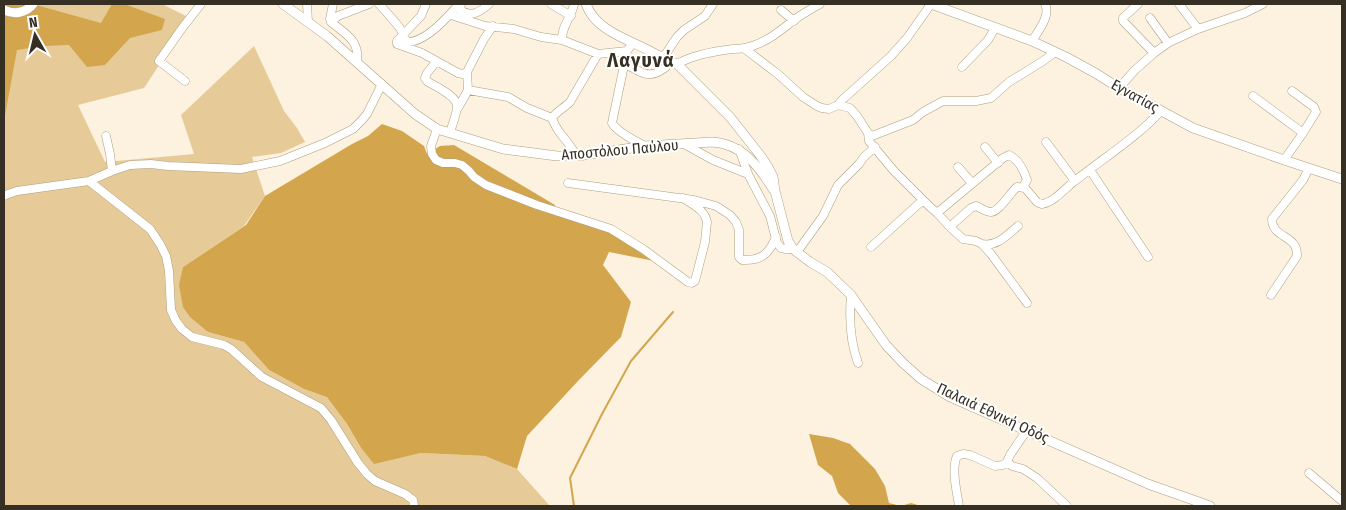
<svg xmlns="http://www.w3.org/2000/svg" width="1346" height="510" font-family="'Fira Sans Condensed',sans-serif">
<rect width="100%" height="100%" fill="#fdf2df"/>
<path fill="#e6cb99" d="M4,4H162L190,18L144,88L78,105L105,162L194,154L181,115L254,46L284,111L297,128L305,142L281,153L252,157L265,196L244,226L183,267L208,332L244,342L269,370L304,389L327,396L347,424L361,448L374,463L421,453L485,456L517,469L550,506H4Z"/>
<path fill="#d3a64d" d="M4,4H36V5L101,23L112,4L127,5L165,19L162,30L130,38L105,65L87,67L69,45L43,46L17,50L4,121Z
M382,124L402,131L424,146L427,154L440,146L454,145L555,205L554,214L611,232L659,262L609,252L603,265L631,302L621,337L578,381L527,436L517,469L485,456L421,453L374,464L361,448L347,424L327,397L304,389L269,370L244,342L208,332L190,317L183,307L179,285L183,267L246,225L265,196L352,144L368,136Z
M809,434L833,438L850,444L875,469L885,486L889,503L901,506L911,503L921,506H851L838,493L832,476L818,465Z"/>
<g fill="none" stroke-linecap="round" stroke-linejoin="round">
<path stroke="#d2a64c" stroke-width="2" d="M574,506L570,478L602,414L631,361L673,312"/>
<defs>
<path id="minor" d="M307,4L308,22
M333,4L330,19L331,22C345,34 360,40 357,62
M379,4C386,12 393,19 399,27C403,32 404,38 407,42C425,43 448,17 459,4
M426,4L421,16L397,41V44L422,53L458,73L463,74L467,72L484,39L493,26
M461,4L460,10C471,18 480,12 489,4
M551,4L571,16
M1138,4L1123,18V21L1154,53
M1179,4L1198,29
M781,10L794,21
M451,15L485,26L514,29L541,37L562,40
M1150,18L1168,43
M331,22L338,16L369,4
M1032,41C1038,31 1051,16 1045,4
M745,49L779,75L803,97L817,106L822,108L829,109L838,105L850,108L857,116L868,133L869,141L894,171L929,206L937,213L951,228L952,225L971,208L976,206C981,208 986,212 991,212C999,212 1010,193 1017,187L1025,188L1037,202L1042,204C1055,202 1066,187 1076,180C1105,157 1136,138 1161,111
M627,51L612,123C617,132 635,141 645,146
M598,54L627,51L632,44
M663,58L677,37L684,30L705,16L713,4
M436,62L427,73L425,78L428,82C437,87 459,97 457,108C456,116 452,125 450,133
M624,63C646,75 650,81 671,63
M677,64C693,55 715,51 733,49C741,49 748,48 755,45C771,39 781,30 794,20C802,14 811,9 820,4
M962,67L988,40L995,28
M185,81L159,61L183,27L201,4
M1119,88L1134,71L1154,53L1168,43L1198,29L1245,13L1263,4
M468,90L508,97L527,108L552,118C556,130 561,134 568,143C572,148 573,152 578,156
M1253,96L1303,133
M838,105L842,100L891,56L907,38L931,4
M458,108L468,90L467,72
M552,118C556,112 564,108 570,102L598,54L562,40C561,27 572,16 574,4
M437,129L431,146L432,154L436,160L443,163H455L462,165L469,171L474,177L486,185L537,205L611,229L643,249L688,282L692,283L695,281L705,242L707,222C705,210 693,205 683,198
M868,133L872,136L913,120L923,112L943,101H976L991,98L1009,82L1043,61L1055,52
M106,136L110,154L112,171
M1046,142L1075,181
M684,144L713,160L748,174
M985,147L998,163
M739,149L748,174L770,216L777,243L781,248L786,249H793
M1284,160L1303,133L1316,112L1314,107L1292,91
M958,167L972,183
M1090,170L1148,257
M89,181L150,229L160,244L166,256L169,271L171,310L176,321L182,329L192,337L224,345L231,349L262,377L321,408L331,420L358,463L367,474L375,481L405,494L413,500L414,506
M568,183L694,200L716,206L730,215L736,222L739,230V257L742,260C761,261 769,254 776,237
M4,196L8,194L17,191L89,181L112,171L130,165L151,164L168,166L241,169L280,161L325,143L353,129L362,120L367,114L382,84
M937,213L1003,158L1009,155C1018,159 1024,171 1027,180L1023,187
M951,228L963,239L976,241L982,244L991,254L1027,303
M982,244C997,247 1007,235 1018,226
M871,247L923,200
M797,252L823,216L838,185L859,164L864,157L875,147
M851,295C849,318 850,341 858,363
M1271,295L1297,256C1298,234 1272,239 1272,219L1303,180L1309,168
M1007,462L1012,466L1023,469L1037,478L1067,506
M1309,473L1342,501
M959,506C957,492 951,469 957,456L963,454L970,455L995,466L1003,465L1007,462L1010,455L1027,430"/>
<path id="tertiary" d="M283,4L327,36L415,114L437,129L503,149L557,156H578L645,146L712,142C742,144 758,165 773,189
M586,4C595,30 627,39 650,51C659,55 667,62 677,64L730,117L760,155L768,167L773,177L775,191L788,241L793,249L810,262L827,272L851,295L886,345L903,363L921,379L950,397L1148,484L1210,506
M931,4L1032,41L1066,57L1097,74L1119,88L1193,128L1284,160L1342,179
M4,10C14,15 26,13 33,4"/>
</defs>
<use href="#minor" stroke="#ae9e80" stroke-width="9"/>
<use href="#tertiary" stroke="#ae9e80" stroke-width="10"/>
<use href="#minor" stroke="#fff" stroke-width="8"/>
<use href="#tertiary" stroke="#fff" stroke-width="9"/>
</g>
<g text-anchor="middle" stroke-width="4" stroke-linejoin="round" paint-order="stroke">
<g font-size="15" fill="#362f23" stroke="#fff">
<text transform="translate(1135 96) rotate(29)" y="5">Εγνατίας</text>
<text transform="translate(620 150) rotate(-5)" y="5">Αποστόλου Παύλου</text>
<text transform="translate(993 413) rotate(25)" y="5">Παλαιά Εθνική Οδός</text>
</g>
<g font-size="20" font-weight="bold" letter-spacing="1" fill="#362f23" stroke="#fff">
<text x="641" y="67">Λαγυνά</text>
</g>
</g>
<rect width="1346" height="510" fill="none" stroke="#362f23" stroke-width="10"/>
<g transform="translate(35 35) rotate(352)" stroke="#ffffff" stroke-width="4" paint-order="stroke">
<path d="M0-4L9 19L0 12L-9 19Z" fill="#362f23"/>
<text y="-8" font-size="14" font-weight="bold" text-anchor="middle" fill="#362f23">N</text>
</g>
</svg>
